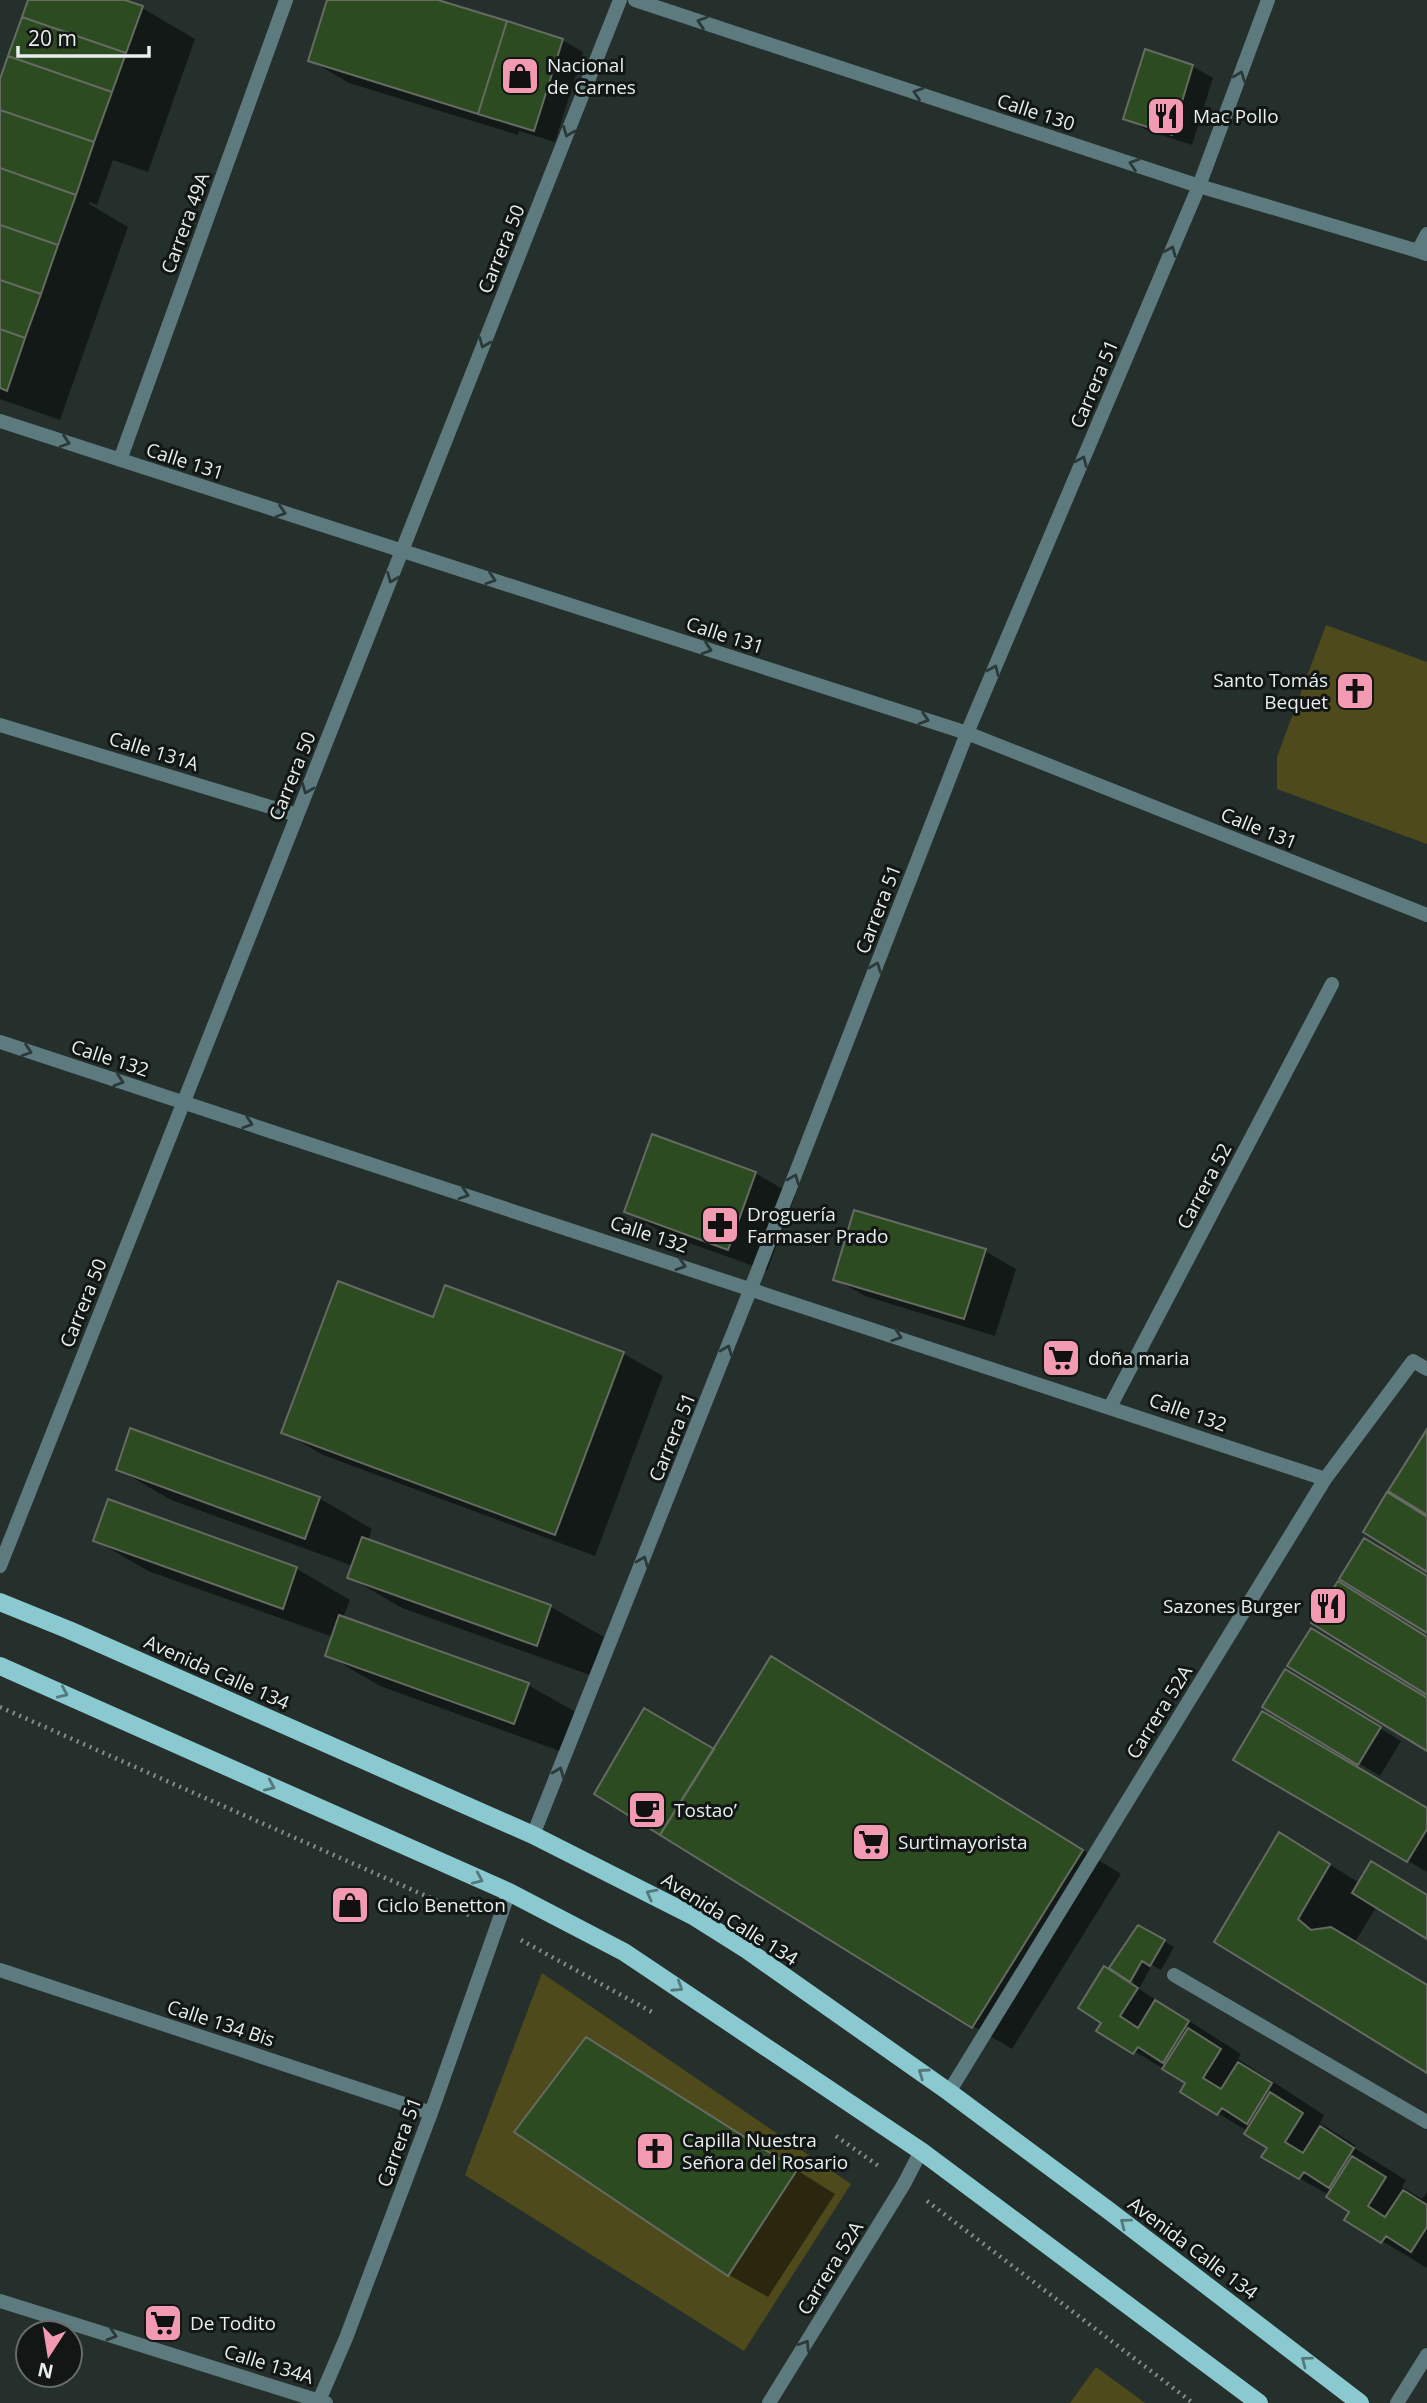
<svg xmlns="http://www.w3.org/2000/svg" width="1427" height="2403" font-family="'Open Sans',sans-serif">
<rect width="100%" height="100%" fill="#25302c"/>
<path fill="#4f4a1c" d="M1326,625L1427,662V844L1277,789V757Z
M542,1973L851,2184L744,2351L465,2175Z
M1096,2367L1145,2403H1070Z"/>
<path fill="#0007" d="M30,0H119L142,8L195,39L148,172L113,160L97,205L90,202L89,204L128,227L60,420L0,399V84Z
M329,0H432L562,40L583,52L555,142L519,131L518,135L349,83L310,60Z
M1192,66L1213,78L1192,145L1146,130L1125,118Z
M755,1173L795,1196L767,1271L665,1234L626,1211Z
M985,1251L1016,1269L995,1336L865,1296L835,1279Z
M446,1287L624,1354L663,1376L595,1556L323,1455L284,1432L434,1319Z
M118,1469L319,1498L372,1529L368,1541L551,1607L604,1637L590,1675L402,1608L349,1577L353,1566L171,1500Z
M109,1501L297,1569L350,1600L343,1618L528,1685L581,1715L568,1754L380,1686L327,1655L333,1637L148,1571L95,1540Z
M811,1681L1121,1874L1012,2049L973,2026L714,1751Z
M1306,1683L1401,1741L1380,1776L1264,1707Z
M1236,1760L1427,1809V1872Z
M1279,1834L1360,1883L1427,1896V1937L1377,1906L1355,1942L1427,1985V2071L1216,1942Z
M1139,1927L1174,1947L1161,1970L1152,1965L1139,1989L1241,2054L1238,2059L1324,2115L1320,2123L1355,2145L1354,2148L1406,2180L1402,2187L1422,2199L1427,2192V2268L1347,2220L1352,2212L1329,2195L1299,2178L1269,2148L1247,2131L1182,2091L1187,2083L1099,2030L1134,1982L1111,1968Z
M587,2039L835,2194L768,2297L729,2275L517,2131Z"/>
<path fill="#2d4b20" stroke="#656b62" stroke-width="2" d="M28,0H125L143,6L126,53L22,17Z
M327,0H438L507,21L478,114L308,61Z
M22,17L126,53L112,92L8,56Z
M507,21L563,39L534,131L478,114Z
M1145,49L1193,65L1172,135L1123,119Z
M8,56L112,92L94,142L0,110V79Z
M0,110L94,142L76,195L0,168Z
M0,168L76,195L58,245L0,225Z
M0,225L58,245L41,294L0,280Z
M0,280L41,294L25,338L0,329Z
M0,329L25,338L7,391L0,388Z
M652,1134L756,1172L728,1250L624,1212Z
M854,1210L986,1249L964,1319L833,1280Z
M338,1281L433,1317L445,1285L624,1352L555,1535L281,1433Z
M130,1428L320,1497L305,1539L116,1470Z
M1427,1429V1515L1388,1491Z
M1387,1492L1427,1517V1572L1363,1532Z
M108,1499L297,1567L283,1609L93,1541Z
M362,1537L551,1605L537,1646L347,1578Z
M1364,1538L1427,1576V1633L1339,1579Z
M1338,1581L1427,1637V1695L1311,1623Z
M339,1615L529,1683L514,1724L325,1656Z
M1311,1628L1427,1698V1751L1287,1666Z
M771,1656L1083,1850L972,2028L660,1835Z
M1285,1669L1381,1727L1358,1765L1262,1707Z
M644,1708L714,1749L660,1835L594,1794Z
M1262,1711L1427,1808V1829L1407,1862L1233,1760Z
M1279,1832L1330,1864L1298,1919L1311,1930L1331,1927L1427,1985V2073L1214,1942Z
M1371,1861L1427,1895V1939L1352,1893Z
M1138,1925L1165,1940L1150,1966L1142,1961L1130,1982L1109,1968Z
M1104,1966L1138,1988L1120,2016L1138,2028L1155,2000L1189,2021L1163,2063L1138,2047L1133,2054L1096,2031L1101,2023L1078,2008Z
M1188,2028L1221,2049L1203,2078L1221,2089L1238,2062L1272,2083L1247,2124L1222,2108L1217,2115L1180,2092L1185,2083L1162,2069Z
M586,2037L797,2170L728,2276L514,2132Z
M1270,2092L1303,2113L1285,2142L1303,2153L1320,2126L1354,2148L1329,2188L1304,2172L1299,2179L1261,2157L1267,2148L1244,2134Z
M1352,2156L1386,2177L1368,2206L1385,2217L1403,2190L1427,2205V2227L1411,2252L1386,2236L1381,2243L1344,2220L1349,2212L1326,2197Z"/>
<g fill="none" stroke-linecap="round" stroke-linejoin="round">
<path stroke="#838d89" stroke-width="4.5" stroke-dasharray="2 5" stroke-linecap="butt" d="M0,1707L469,1915
M521,1940L652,2012
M836,2136L880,2167
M927,2201L1193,2403"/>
<path stroke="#5d7b7e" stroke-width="14" d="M1427,234L1418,251L1427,254"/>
<path stroke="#5d7b7e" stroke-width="14" d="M635,0L1199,186L1418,251
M0,421L967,733L1427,915
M120,460L286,0
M0,725L297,815
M0,1042L1325,1479
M1110,1407L1332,984
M0,1566L620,0
M533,1835L751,1288L967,733L1199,186L1268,0
M0,1970L431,2113
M1174,1975L1427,2122
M949,2092L1325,1479L1413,1361L1427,1369
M0,2301L326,2403
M318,2403L346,2338L431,2113L509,1892
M769,2403L904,2184L921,2151
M1397,2403L1427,2355"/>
<path stroke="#8ac9d0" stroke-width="18" d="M0,1602L69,1630L533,1835L693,1916L747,1950L949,2092L1108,2210L1360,2403
M0,1666L509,1892L624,1952L921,2151L1259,2403"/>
</g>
<defs><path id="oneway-chevron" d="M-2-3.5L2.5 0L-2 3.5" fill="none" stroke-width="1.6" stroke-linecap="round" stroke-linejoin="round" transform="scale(1.75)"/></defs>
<g stroke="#2c393a">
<use href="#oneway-chevron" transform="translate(702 22) rotate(-162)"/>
<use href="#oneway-chevron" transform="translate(1240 76) rotate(-69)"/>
<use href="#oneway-chevron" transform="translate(918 93) rotate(-162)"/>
<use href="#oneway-chevron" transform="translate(568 132) rotate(112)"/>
<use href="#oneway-chevron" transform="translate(1134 164) rotate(-162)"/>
<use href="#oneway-chevron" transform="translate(1171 251) rotate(-67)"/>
<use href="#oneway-chevron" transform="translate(484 343) rotate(112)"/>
<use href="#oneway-chevron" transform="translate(65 442) rotate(18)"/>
<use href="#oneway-chevron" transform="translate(1082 461) rotate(-67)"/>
<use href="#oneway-chevron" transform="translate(281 512) rotate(18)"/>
<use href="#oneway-chevron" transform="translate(392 578) rotate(112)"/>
<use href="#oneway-chevron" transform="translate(491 579) rotate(18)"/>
<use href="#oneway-chevron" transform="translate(707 649) rotate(18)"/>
<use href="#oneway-chevron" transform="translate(994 670) rotate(-67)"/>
<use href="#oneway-chevron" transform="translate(924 719) rotate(18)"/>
<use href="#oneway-chevron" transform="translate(307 789) rotate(112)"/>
<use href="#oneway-chevron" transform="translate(876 967) rotate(-69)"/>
<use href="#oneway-chevron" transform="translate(27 1051) rotate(18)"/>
<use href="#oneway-chevron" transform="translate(119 1081) rotate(18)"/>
<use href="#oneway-chevron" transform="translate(248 1123) rotate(18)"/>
<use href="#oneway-chevron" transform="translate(794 1179) rotate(-69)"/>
<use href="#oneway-chevron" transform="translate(464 1194) rotate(18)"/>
<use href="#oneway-chevron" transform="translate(681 1265) rotate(18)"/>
<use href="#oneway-chevron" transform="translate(897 1336) rotate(18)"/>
<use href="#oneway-chevron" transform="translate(727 1350) rotate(-68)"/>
<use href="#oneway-chevron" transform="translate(643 1561) rotate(-68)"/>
<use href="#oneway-chevron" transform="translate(559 1772) rotate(-68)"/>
<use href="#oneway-chevron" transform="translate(112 2335) rotate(17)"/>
<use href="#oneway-chevron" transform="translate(805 2345) rotate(-58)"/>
</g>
<g stroke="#54787c">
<use href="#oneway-chevron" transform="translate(63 1693) rotate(24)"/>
<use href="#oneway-chevron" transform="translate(270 1786) rotate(24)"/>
<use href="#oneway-chevron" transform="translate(478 1879) rotate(24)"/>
<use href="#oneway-chevron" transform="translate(651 1894) rotate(-152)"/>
<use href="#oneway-chevron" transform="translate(678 1987) rotate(33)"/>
<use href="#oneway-chevron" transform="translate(923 2073) rotate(-145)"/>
<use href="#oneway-chevron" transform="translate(1125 2223) rotate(-143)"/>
<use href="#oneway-chevron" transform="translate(1306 2361) rotate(-143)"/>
</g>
<defs>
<symbol id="shop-square" viewBox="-11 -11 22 22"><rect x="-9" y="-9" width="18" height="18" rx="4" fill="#f19ab2" stroke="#121615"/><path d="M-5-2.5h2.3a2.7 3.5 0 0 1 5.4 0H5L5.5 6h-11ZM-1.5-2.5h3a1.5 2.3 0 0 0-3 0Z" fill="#111"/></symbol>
<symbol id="restaurant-square" viewBox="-11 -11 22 22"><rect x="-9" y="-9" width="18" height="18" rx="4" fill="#f19ab2" stroke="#121615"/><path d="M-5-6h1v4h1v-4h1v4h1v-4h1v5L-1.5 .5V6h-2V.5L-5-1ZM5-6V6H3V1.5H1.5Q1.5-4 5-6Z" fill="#111"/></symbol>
<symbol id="church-square" viewBox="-11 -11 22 22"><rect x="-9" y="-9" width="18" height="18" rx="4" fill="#f19ab2" stroke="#121615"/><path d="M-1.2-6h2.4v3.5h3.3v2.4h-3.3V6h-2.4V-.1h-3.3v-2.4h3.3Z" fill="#111"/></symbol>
<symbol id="pharmacy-square" viewBox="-11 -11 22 22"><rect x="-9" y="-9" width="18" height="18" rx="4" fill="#f19ab2" stroke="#121615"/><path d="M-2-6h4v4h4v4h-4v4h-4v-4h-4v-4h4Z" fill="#111"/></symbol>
<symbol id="supermarket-square" viewBox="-11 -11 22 22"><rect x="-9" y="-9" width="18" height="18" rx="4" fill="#f19ab2" stroke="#121615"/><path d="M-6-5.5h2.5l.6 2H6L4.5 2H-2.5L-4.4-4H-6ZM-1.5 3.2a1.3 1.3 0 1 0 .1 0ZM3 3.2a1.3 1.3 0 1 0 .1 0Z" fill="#111"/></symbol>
<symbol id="cafe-square" viewBox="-11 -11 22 22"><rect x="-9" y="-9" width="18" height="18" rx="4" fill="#f19ab2" stroke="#121615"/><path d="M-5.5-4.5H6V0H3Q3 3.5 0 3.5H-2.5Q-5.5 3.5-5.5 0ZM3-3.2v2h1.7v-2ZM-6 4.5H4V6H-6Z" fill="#111"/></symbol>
</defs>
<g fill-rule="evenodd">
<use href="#shop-square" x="498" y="54" width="44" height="44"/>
<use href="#restaurant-square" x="1144" y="94" width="44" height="44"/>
<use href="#church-square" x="1333" y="669" width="44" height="44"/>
<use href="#pharmacy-square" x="698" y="1203" width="44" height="44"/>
<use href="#supermarket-square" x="1039" y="1336" width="44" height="44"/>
<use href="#restaurant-square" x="1306" y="1584" width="44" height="44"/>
<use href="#cafe-square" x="625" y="1788" width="44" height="44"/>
<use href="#supermarket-square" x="849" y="1820" width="44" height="44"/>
<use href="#shop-square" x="328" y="1883" width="44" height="44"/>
<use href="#church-square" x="633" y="2129" width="44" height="44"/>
<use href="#supermarket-square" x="141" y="2301" width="44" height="44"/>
</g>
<g text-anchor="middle" stroke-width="6" stroke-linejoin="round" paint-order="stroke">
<g font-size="19" fill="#e7eeeb" stroke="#121615" text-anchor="start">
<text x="547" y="72">Nacional<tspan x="547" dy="22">de Carnes</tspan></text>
<text x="1193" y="123">Mac Pollo</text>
<text x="1328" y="687" text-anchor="end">Santo Tomás<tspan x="1328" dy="22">Bequet</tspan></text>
<text x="747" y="1221">Droguería<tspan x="747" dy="22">Farmaser Prado</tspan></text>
<text x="1088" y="1365">doña maria</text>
<text x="1301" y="1613" text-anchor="end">Sazones Burger</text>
<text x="674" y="1817">Tostao’</text>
<text x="898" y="1849">Surtimayorista</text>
<text x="377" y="1912">Ciclo Benetton</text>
<text x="682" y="2147">Capilla Nuestra<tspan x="682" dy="22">Señora del Rosario</tspan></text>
<text x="190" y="2330">De Todito</text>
</g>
<g font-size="19" fill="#e7eeeb" stroke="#121615">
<text transform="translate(1036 112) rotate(18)" y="7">Calle 130</text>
<text transform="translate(185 223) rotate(-70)" y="7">Carrera 49A</text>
<text transform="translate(501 249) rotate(-68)" y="7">Carrera 50</text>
<text transform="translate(1094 384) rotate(-67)" y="7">Carrera 51</text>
<text transform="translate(185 461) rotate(18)" y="7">Calle 131</text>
<text transform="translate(725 635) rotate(18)" y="7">Calle 131</text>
<text transform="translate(154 751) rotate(17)" y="7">Calle 131A</text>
<text transform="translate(292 776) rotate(-68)" y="7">Carrera 50</text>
<text transform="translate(1259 828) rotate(22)" y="7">Calle 131</text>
<text transform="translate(878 909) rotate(-69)" y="7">Carrera 51</text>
<text transform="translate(110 1058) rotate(18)" y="7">Calle 132</text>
<text transform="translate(1204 1186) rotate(-62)" y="7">Carrera 52</text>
<text transform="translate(649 1234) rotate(18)" y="7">Calle 132</text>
<text transform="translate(83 1303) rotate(-68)" y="7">Carrera 50</text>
<text transform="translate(1188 1412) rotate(19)" y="7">Calle 132</text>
<text transform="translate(672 1437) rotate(-68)" y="7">Carrera 51</text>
<text transform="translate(217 1672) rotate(24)" y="7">Avenida Calle 134</text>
<text transform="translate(1159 1712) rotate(-58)" y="7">Carrera 52A</text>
<text transform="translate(730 1919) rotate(32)" y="7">Avenida Calle 134</text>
<text transform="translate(221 2023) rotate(18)" y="7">Calle 134 Bis</text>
<text transform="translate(399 2142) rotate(-70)" y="7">Carrera 51</text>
<text transform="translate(1193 2248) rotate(37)" y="7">Avenida Calle 134</text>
<text transform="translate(830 2268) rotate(-58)" y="7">Carrera 52A</text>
<text transform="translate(269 2364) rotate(17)" y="7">Calle 134A</text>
</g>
</g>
<g transform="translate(49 2354) rotate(192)"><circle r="33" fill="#121615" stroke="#676c6b" stroke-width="2"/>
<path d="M0-5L12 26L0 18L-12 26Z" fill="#f19ab2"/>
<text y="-10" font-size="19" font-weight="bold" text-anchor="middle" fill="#e7eeeb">N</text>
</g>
<path d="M18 46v10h131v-10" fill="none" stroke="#e7eeeb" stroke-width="3.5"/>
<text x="28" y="46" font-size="21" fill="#e7eeeb" stroke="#121615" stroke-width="5" paint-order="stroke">20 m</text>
</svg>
